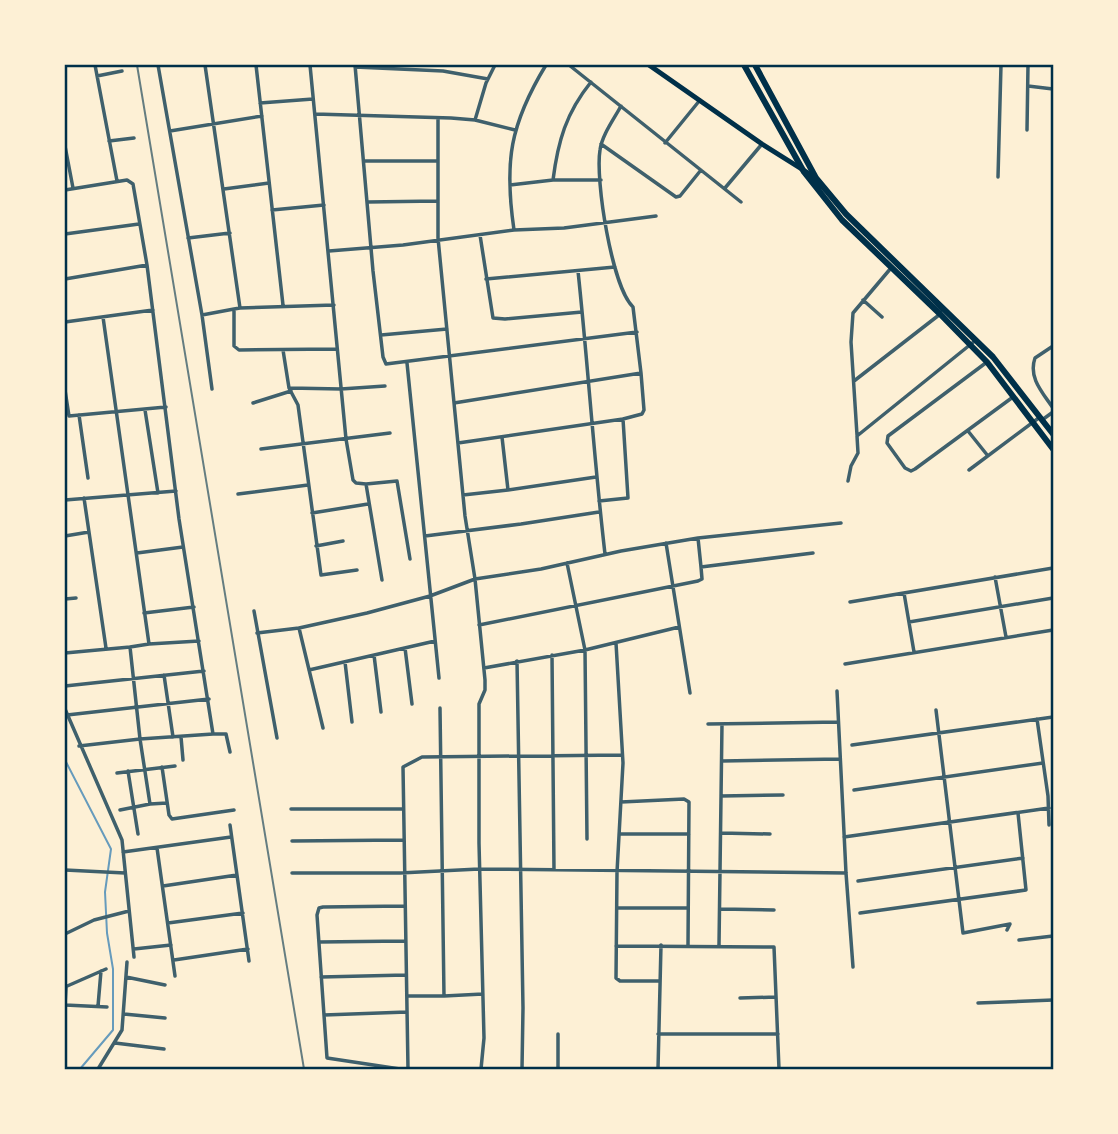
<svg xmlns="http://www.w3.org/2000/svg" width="1118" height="1134" font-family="'DM Sans',sans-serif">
<rect width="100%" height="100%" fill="#fdf0d5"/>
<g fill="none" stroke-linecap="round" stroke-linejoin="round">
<path stroke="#669bbc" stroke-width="2" d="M65,760L111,849L105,892L107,933L113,969V1030L80,1069"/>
<path stroke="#3f606c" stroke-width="3.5" d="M95,65L117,181
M158,65L202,315L212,389
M205,65L240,308L234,309V346L239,350L337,349
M256,65L283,305
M310,65L346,439L353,480L356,483L366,484L382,580
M355,65L373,271L383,357L386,364L637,332
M569,65L741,202
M355,67L443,71L488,79
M97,76L122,71
M1028,86L1053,89
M260,103L313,99
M315,114L451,118L475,120L515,130
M438,118V238L465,516L475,579L485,680V690L479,704V843L484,1038L481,1069
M475,120L486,83L495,65
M1027,130L1028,65
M170,131L262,116
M109,141L134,138
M665,143L700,100
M601,144L676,197L680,196L701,170
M65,146L73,188
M364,161H438
M998,177L1001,65
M553,180C558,141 566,113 591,82
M510,185L553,180H601
M725,188L762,144
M224,189L269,183
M65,190L127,180L133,184L147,265L179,519L213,734H226L230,752
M368,202L438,201
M272,210L324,205
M514,230C504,162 510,124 546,65
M65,234L139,224
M480,235L493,318L505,319L582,312
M188,238L230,233
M329,251L403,245L514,230L564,228L656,216
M578,271C588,365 594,460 605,554
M65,279L147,265
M486,279L615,267
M863,300L882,317
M240,308L334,305
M202,315L234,309
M103,317L149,644L130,647L140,739L150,804L167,803
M65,322L153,310
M381,335L447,329
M1053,346L1035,358C1028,378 1043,393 1053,408
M283,350L289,388L298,405L321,575L357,570
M987,362L888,436L887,443L905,468L911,471L915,469L1013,397
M407,363L439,678
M854,381L939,315
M289,388L341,389L385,386
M65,390L69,416L166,407
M253,403L291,391
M454,403L641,373L633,307C612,287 595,180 600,150C602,135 614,119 621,106
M145,410L158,493
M79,415L88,478
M1042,420L1053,412
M968,431L988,456
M857,435L851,342L853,313L891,268
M502,437L508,490L596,477
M458,443L623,419
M261,449L390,433
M969,470L1040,417
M848,481L851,466L858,453L857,436L976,340
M366,484L397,481L410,559
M238,494L308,485
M463,495L508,490
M84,498L106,648
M65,500L176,491
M599,501L628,498L623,419L642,414L644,410L641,373
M312,513L368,504
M65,536L89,532
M425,536L521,524L599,512
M698,538L701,567
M666,543L690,693
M316,546L343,541
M137,553L183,547
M567,563L585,650L587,839
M995,577L1006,637
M904,593L914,652
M65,599L76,598
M850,602L1053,568
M254,611L277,738
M144,613L194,607
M909,622L1053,598
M479,625L698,581L702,579L701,567L813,553
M299,628L323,728
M257,633L299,628L367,613L430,596L475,579L541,569L621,551L698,538L841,523
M616,643L623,763L617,872L616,978L620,981H660
M149,644L199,641
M405,648L412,704
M65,653L130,647
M374,655L381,712
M552,655L554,870
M517,661L523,1008L522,1069
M345,662L352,722
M845,664L1053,630
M484,668L585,650L679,627
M309,670L435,641
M164,675L173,737
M65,686L204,671
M837,691L846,873L853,967
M65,709L122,840L134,957
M936,710L963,933L1010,924L1007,930
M67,715L209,699
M1037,719L1048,796L1049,825
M708,724L838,722
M181,737L183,760
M852,745L1053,717
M79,746L140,739L213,734
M722,761L840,759
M162,767L169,815L172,819L234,810
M128,771L138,834
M117,773L175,766
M854,790L1043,763
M721,796L783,795
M621,802L684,799L689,802L688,945
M291,809H403
M120,810L150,804
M230,825L249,961
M721,833L770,834
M619,834H689
M844,837L1049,808
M292,841L403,840
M157,848L175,976
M123,852L231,837
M65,870L125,873
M292,873H400L479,869L846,873
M858,881L1023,858
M163,886L237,875
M617,908H688
M720,909L774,910
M860,913L1026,890L1018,813
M168,923L243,913
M65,934L94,920L129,911
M1019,940L1053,936
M319,942L405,941
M719,945L722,724
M616,946L774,947L779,1069
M134,949L171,945
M174,960L248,949
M126,977L165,985
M321,977L406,975
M65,987L106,969
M407,996H444L440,708
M444,996L483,994
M740,998L776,997
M978,1003L1053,1000
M65,1005L107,1007
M65,1005L66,987
M98,1006L101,971
M124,1014L165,1018
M324,1015L407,1012
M658,1034H778
M115,1043L164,1049
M98,1069L122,1030L127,962
M400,1069L327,1058L317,915L319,908L323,907L405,906
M408,1069L403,767L422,757L622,755
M558,1069V1034
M658,1069L661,945"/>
<path stroke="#003049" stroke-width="5" d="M649,65L762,144L816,178"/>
<path stroke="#003049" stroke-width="6" d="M744,65L804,172L842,220L940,314L987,362L1053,449
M755,65L816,178L846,214L993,357L1053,434"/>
<path stroke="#657d81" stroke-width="2" d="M137,65L304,1069"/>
</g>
<rect width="1118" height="1134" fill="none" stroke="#fdf0d5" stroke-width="133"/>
<rect x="66" y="66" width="986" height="1002" fill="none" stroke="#003049" stroke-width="2.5"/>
</svg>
